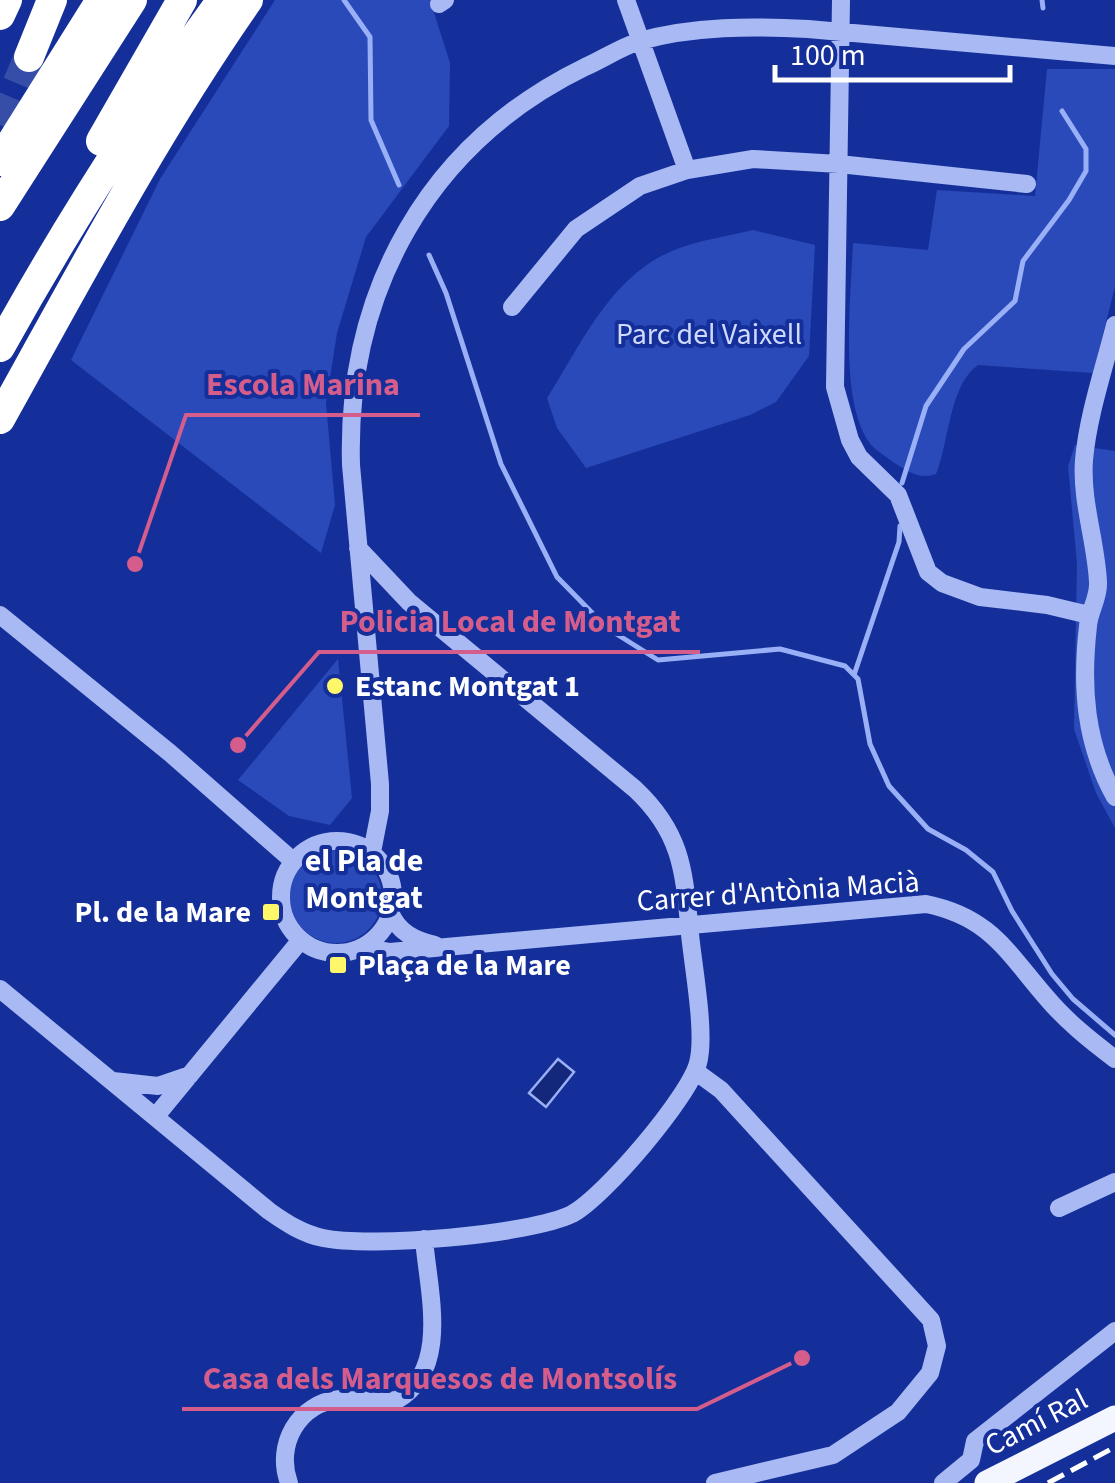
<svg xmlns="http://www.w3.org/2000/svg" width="1115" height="1483" font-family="'Source Sans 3',sans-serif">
<rect width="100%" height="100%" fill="#142f9a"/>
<path fill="#2a4aba" d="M275,0H430L450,63L449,126L366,237L337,333L326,403L335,505L321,553L71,360L160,179Z
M1047,69H1115V287L1093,373L978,365C949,385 949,443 936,474C919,480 907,471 893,462C886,456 874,450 869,442C839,400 851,295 853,243L928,250L937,190L1035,196Z
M753,230L815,245L809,356L776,402L750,415L586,468L557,428L547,398C582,343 612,273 677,249C701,240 728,236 753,230Z
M1075,445L1115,451V828L1096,793L1074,729L1077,563L1068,466Z
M338,659L352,798L330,825L289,816L238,780Z
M290 897a46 46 0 1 1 92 0a46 46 0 1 1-92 0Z"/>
<path fill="#14287b" stroke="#9ab0f6" stroke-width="2.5" d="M558,1059L574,1072L546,1107L529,1093Z"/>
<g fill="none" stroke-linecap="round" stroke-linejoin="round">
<path stroke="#9ab0f6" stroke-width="5" d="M344,0L370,37L371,120L399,185
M1042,0L1043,8
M429,255L446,293L501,464L557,577L607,628L658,660L780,649L845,666L858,679L870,744L889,786L928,829L966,850L993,872L1012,911L1052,974L1073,999L1115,1035
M902,483L926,406L964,349L1015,301L1023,261L1069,200L1086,171V149L1062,111
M854,675L899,542L900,526"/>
<path stroke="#374ea9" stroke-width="30" stroke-dasharray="30 15" stroke-linecap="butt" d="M0,125L29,57"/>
<path stroke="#a8b9f3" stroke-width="18" d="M626,0L687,170
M841,0L835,387L850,440L859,457L898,495L928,572L942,583L980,597L1047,605L1089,615
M439,4L445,0
M512,307L576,229L640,186L687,170L753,159L839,164L1027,184
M1115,325C1104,369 1088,415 1084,460C1081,502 1096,541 1098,582C1099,598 1089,611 1088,626C1081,687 1085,743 1115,797
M0,615L170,753L292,860
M281 897a56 56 0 1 1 112 0a56 56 0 1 1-112 0Z
M372,852L380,811V784L351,465C346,292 427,144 585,67C603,59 621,47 640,41C693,26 753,26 808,29L1115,56
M390,912C398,932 414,940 435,945
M362,947L390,952L926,904C990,917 1007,952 1046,997C1066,1021 1090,1040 1115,1059
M0,989L269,1211C286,1223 303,1234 323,1238C371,1248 529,1235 572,1214C604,1197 689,1097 698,1063C706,1034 693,966 690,934C684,873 683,834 635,789L409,602L358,548
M695,1071L721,1090L931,1320L937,1346L930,1373L898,1412L833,1455L715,1483
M113,1081L158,1086L190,1075
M156,1116L300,941
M1059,1208L1115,1182
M289,1483C275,1445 298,1403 340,1399C359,1397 377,1402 397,1400C451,1369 428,1290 424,1239
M943,1483L971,1460L975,1441L1115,1331"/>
<path stroke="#f4f6ff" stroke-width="25" d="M987,1483L1115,1418"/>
<path stroke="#fff" stroke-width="30" d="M0,15L7,0
M29,57L52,0
M101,141L182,0
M0,161L101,0
M0,206L132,0
M0,347C67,226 140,111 222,0
M0,419C79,277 155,133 248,0"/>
<path stroke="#fff" stroke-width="5" stroke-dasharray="18 8" stroke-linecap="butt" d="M1048,1483L1115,1447"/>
</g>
<g fill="#fff76a" stroke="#142f9a" stroke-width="4">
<circle cx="335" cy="686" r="10"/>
<rect x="261" y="902" width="20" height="20" rx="5"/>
<rect x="328" y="955" width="20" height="20" rx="5"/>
</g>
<g text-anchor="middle" stroke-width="8" stroke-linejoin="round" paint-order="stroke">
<g font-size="30" fill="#d0dafd" stroke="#142f9a">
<text x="709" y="344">Parc del Vaixell</text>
</g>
<g font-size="30" font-weight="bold" fill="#fff" stroke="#142f9a" text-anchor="start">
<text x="355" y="696">Estanc Montgat 1</text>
<text x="251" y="922" text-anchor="end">Pl. de la Mare</text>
<text x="358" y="975">Plaça de la Mare</text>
</g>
<g font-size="30" fill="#fff" stroke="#142f9a">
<text transform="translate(778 891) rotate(-4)" y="10">Carrer d'Antònia Macià</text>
<text transform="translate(1036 1422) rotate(-27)" y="10">Camí Ral</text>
</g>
<g font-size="32" font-weight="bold" fill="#fff" stroke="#142f9a">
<text x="364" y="871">el Pla de<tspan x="364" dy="37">Montgat</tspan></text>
</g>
</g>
<path fill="none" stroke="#d45d8c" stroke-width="4" d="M135 564L186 415H420M238 745L319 652H700M802 1358L697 1409H182"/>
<g fill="#d45d8c" stroke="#142f9a" stroke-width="4">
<circle cx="135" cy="564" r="10"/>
<circle cx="238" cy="745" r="10"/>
<circle cx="802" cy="1358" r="10"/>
</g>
<g font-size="32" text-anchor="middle" font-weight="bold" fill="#d45d8c" stroke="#142f9a" stroke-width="8" stroke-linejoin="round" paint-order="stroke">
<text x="303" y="395">Escola Marina</text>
<text x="510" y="632">Policia Local de Montgat</text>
<text x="440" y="1389">Casa dels Marquesos de Montsolís</text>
</g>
<path d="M775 65v15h235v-15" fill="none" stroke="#ffffff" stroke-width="5"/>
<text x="790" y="65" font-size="30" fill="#ffffff" stroke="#142f9a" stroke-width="8" paint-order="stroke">100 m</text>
</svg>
